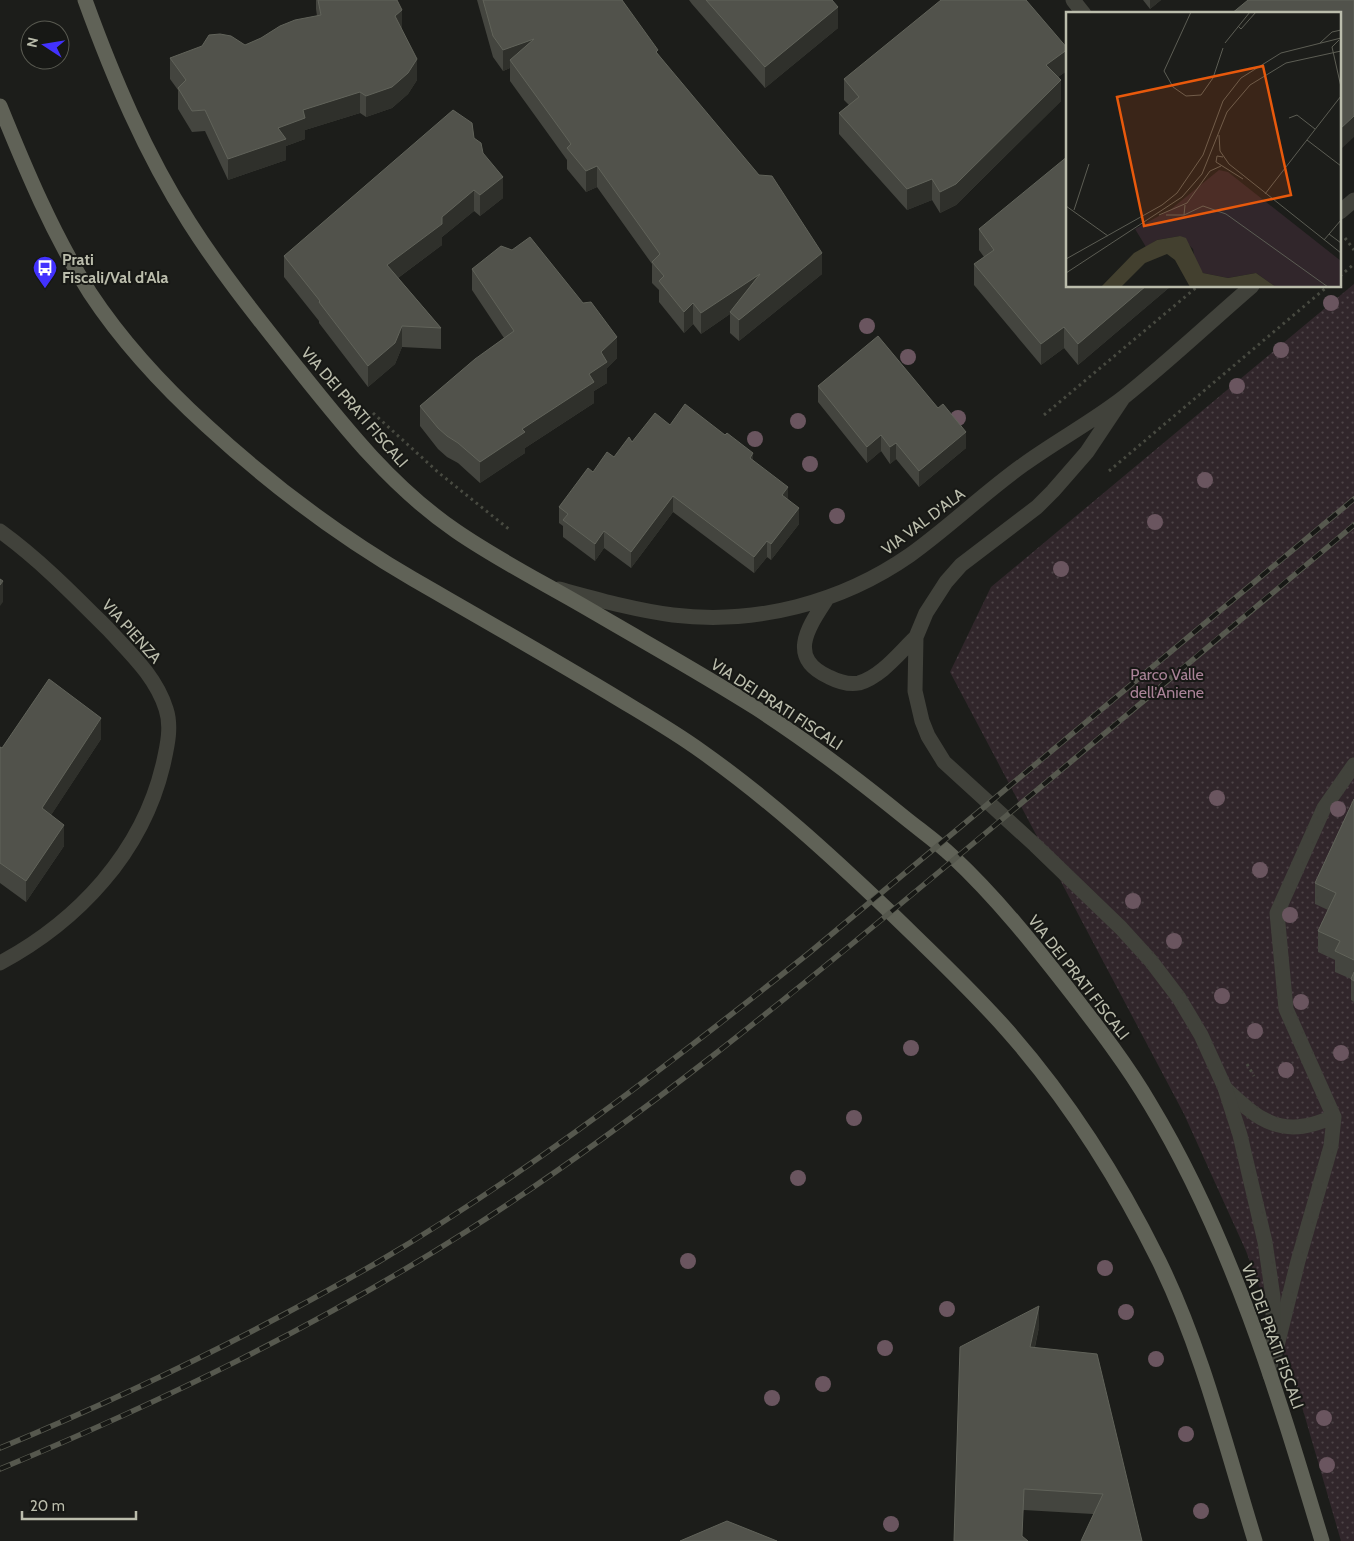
<svg xmlns="http://www.w3.org/2000/svg" width="1354" height="1541" font-family="Cabin,sans-serif">
<defs>
<pattern id="park-dots" width="8" height="8" patternUnits="userSpaceOnUse" patternTransform="scale(1.25)"><rect width="8" height="8" fill="#31262b"/><path d="M2 2h.1M6 6h.1" fill="none" stroke="#4d4447" stroke-width="1.8" stroke-linecap="round"/></pattern>
</defs>
<rect width="100%" height="100%" fill="#1c1d1a"/>
<path fill="url(#park-dots)" d="M1354,284V1541H1341L1296,1386L1246,1251L1184,1114L950,672L991,587Z"/>
<g fill="none" stroke-linecap="round" stroke-linejoin="round">
<path stroke="#484a41" stroke-width="3" stroke-dasharray="2.5 4" stroke-linecap="butt" d="M1345,238L1354,250
M1340,276L1354,264
M373,413L439,473L510,530
M1044,415L1198,286
M1109,471L1328,286
M1247,1064L1254,1076"/>
<path stroke="#41423b" stroke-width="15" d="M1225,1088C1248,1110 1270,1132 1304,1126C1314,1125 1324,1120 1334,1117L1331,1146L1298,1261L1275,1354
M1334,1117L1286,1009L1277,913L1324,808L1354,765"/>
<path stroke="#41423b" stroke-width="15" d="M1073,0L1084,14
M1340,212L1354,200
M1123,398L1087,452L1053,491L1037,507L961,565L946,582L926,613L916,637L915,691L922,721L928,736L944,762L1035,845L1121,928L1151,961L1179,998L1201,1035L1225,1088L1240,1135L1265,1242L1273,1297V1325L1270,1375
M0,531C40,560 74,595 109,630C131,654 156,677 166,709C172,727 167,747 163,765C142,853 78,921 0,963
M559,589C596,599 634,610 673,615C756,625 841,603 910,555C949,527 984,493 1023,465C1056,441 1092,422 1124,397C1168,362 1209,323 1252,286
M828,597C810,625 785,657 829,677C837,681 849,685 859,683C882,676 899,653 916,637"/>
<path stroke="#606257" stroke-width="15" d="M85,0C113,77 145,153 189,222C222,274 261,322 299,370C346,429 393,488 456,531C501,562 550,586 597,614C650,645 704,675 756,708C807,741 856,778 904,817C920,830 937,842 952,856C997,898 1035,946 1073,995C1100,1030 1127,1065 1150,1104C1231,1238 1277,1391 1322,1541
M0,106C26,170 53,235 90,293C123,343 163,386 207,426C270,484 339,536 413,579C479,617 544,654 609,693C640,712 672,730 701,751C769,799 829,854 889,911C929,950 970,988 1007,1030C1067,1098 1119,1180 1159,1261C1202,1349 1226,1447 1255,1541"/>
<defs>
<path id="rail" d="M0,1448C130,1394 256,1333 378,1262C530,1172 671,1063 809,953L1354,499
M0,1469C163,1401 318,1326 467,1231C639,1121 795,992 951,862C1085,750 1219,637 1354,525"/>
</defs>
<use href="#rail" stroke="#56584e" stroke-width="5.5"/>
<use href="#rail" stroke="#171815" stroke-width="4" stroke-dasharray="11" stroke-linecap="butt"/>
</g>
<g fill="#6a555f">
<circle cx="1331" cy="303" r="8"/>
<circle cx="867" cy="326" r="8"/>
<circle cx="1281" cy="350" r="8"/>
<circle cx="908" cy="357" r="8"/>
<circle cx="1237" cy="386" r="8"/>
<circle cx="958" cy="418" r="8"/>
<circle cx="798" cy="421" r="8"/>
<circle cx="755" cy="439" r="8"/>
<circle cx="810" cy="464" r="8"/>
<circle cx="1205" cy="480" r="8"/>
<circle cx="837" cy="516" r="8"/>
<circle cx="1155" cy="522" r="8"/>
<circle cx="1061" cy="569" r="8"/>
<circle cx="1217" cy="798" r="8"/>
<circle cx="1338" cy="809" r="8"/>
<circle cx="1260" cy="870" r="8"/>
<circle cx="1133" cy="901" r="8"/>
<circle cx="1290" cy="915" r="8"/>
<circle cx="1174" cy="941" r="8"/>
<circle cx="1222" cy="996" r="8"/>
<circle cx="1301" cy="1002" r="8"/>
<circle cx="1255" cy="1031" r="8"/>
<circle cx="911" cy="1048" r="8"/>
<circle cx="1341" cy="1053" r="8"/>
<circle cx="1286" cy="1070" r="8"/>
<circle cx="854" cy="1118" r="8"/>
<circle cx="798" cy="1178" r="8"/>
<circle cx="688" cy="1261" r="8"/>
<circle cx="1105" cy="1268" r="8"/>
<circle cx="947" cy="1309" r="8"/>
<circle cx="1126" cy="1312" r="8"/>
<circle cx="885" cy="1348" r="8"/>
<circle cx="1156" cy="1359" r="8"/>
<circle cx="823" cy="1384" r="8"/>
<circle cx="772" cy="1398" r="8"/>
<circle cx="1324" cy="1418" r="8"/>
<circle cx="1186" cy="1434" r="8"/>
<circle cx="1327" cy="1465" r="8"/>
<circle cx="1201" cy="1511" r="8"/>
<circle cx="891" cy="1524" r="8"/>
</g>
<path fill="#44453f" d="M316,0H397L402,31L417,80L408,94L392,108L366,117L360,113L305,130V139L286,146V160L228,180L205,131L192,132L178,109V90L170,79V58L245,45L317,16L316,9Z
M477,0H622L658,54L822,274L739,341L730,333V314L701,334L693,324L684,333L659,302V290L652,283V264L597,187L586,192L567,169V160L510,81V68L503,71L493,57Z
M689,0H832L838,28L765,88L692,4Z
M1143,0H1161L1150,9Z
M1068,49V70L1058,77L1061,101L956,205L940,213L932,200L907,210L839,134V113L849,105L844,100V79Z
M474,138L483,153L503,198L480,216L474,211L442,237V245L398,278L441,328V349L402,347L395,364L368,387L319,323V321L284,277V256Z
M979,229L1171,286L1078,365L1064,348L1041,365L974,285V264L984,257L979,250Z
M472,269L617,358L607,368V383L594,391V403L525,448V453L480,483L458,463L447,457L438,449L420,426V406L504,338L472,290Z
M818,386L966,448L919,487L896,459L890,464L881,451L867,463L818,402Z
M670,425L753,460L788,499L799,524L771,560L767,557L754,573L673,512L631,568L604,548L595,561L563,537V526L559,523V507L593,472L614,457L632,442Z
M101,739L51,815L64,846L26,902L0,883V747L2,748Z
M1354,799V1002L1351,1000V979L1335,972V960L1318,952V931L1328,910L1315,904V883Z
M1039,1327L1035,1347L1142,1541L1093,1514L1024,1510L954,1541Z"/>
<path fill="#2f302b" d="M1150,0H1161L1150,9Z
M838,7V28L765,88V67Z
M402,10V31L395,16Z
M534,39L510,60V68L503,71V50Z
M1068,49V70L1046,86V65Z
M417,59V80L408,94L392,108L366,117V96Z
M1061,80V101L956,205L940,213V192Z
M360,92V113L305,130V139L286,146V160L228,180V159L278,128L303,110Z
M1354,116V137L1340,150V129Z
M597,166V187L586,192V171Z
M503,177V198L480,216V195Z
M932,179V200L907,210V189Z
M474,190V211L442,237V245L387,286V265L442,217Z
M822,253V274L739,341V320Z
M760,274L730,312V314L701,334V313Z
M1146,286H1171L1078,365V344Z
M693,303V324L684,333V312Z
M402,326V347L395,364L368,387V366Z
M1064,327V348L1041,365V344Z
M617,337V358L607,368V383L594,391V403L525,448V453L480,483V462L522,429L589,374L601,352Z
M966,432V448L919,487V471Z
M881,435V451L867,463V447Z
M896,443V459L890,464V447Z
M753,453V469L750,458Z
M788,487V503L782,495Z
M673,496V512L631,568V552Z
M799,508V524L771,560V544Z
M604,531V548L595,561V544Z
M767,541V557L754,573V557Z
M3,581V602L0,606V585Z
M101,718V739L42,829V808Z
M64,825V846L26,902V881Z
M1039,1306V1327L1030,1368V1347Z"/>
<path fill="#51524b" stroke="#61635a" d="M318,0H397L402,10L395,16L417,59L408,73L392,87L366,96L360,92L303,110L305,118L278,128L286,139L228,159L205,110L192,111L178,88L186,80L170,58L202,46L209,35L220,34L231,36L245,45L261,38L280,26L295,20L321,15Z
M483,0H622L658,50L656,52L759,175L772,176L822,253L739,320L730,312L760,274L701,313L693,303L684,312L659,281L664,276L652,262L660,254L597,166L586,171L567,148L571,144L510,60L534,39L503,50L493,36Z
M706,0H832L838,7L765,67Z
M941,0H1026L1068,49L1046,65L1061,80L956,184L940,192L932,179L907,189L839,113L859,97L844,79Z
M1248,0H1354V116L1340,129V14H1231Z
M453,110L472,123L474,138L481,143L483,153L503,177L480,195L474,190L442,217V224L387,265L441,328L402,326L395,343L368,366L319,302L320,301L284,256Z
M1068,156V286H1146L1078,344L1064,327L1041,344L974,264L994,250L979,229Z
M530,237L583,303L591,302L617,337L601,352L607,362L589,374L594,382L522,429L525,432L480,462L458,443L447,436L438,428L420,406L475,359L514,331L472,269L501,246L512,250Z
M878,336L938,408L943,404L966,432L919,471L896,443L890,447L881,435L867,447L818,386Z
M685,404L725,435L727,433L753,453L750,458L788,487L782,495L799,508L771,544L767,541L754,557L673,496L631,552L604,531L595,544L563,520L568,514L559,507L588,468L593,472L607,452L614,457L629,437L632,442L655,413L670,425Z
M0,579L3,581L0,585Z
M49,679L101,718L42,808L64,825L26,881L0,863V747L2,748Z
M1354,799V960L1335,951L1340,941L1318,931L1336,893L1315,883Z
M1354,972V981L1351,979Z
M1039,1306L1030,1347L1097,1354L1142,1541H1081L1103,1494L1024,1489L1022,1536L1028,1541H954L960,1347Z
M727,1521L777,1541H680Z"/>
<defs>
<symbol id="bus-pin" viewBox="-11 -11 22 30"><path d="M0 17L-7.5 6A9.5 9.5 0 1 1 7.5 6Z" fill="#4232fe" stroke="#171815"/><path d="M-5-6H5V4H4V6H2V4H-2V6H-4V4H-5ZM-3.5-4V0h7V-4ZM-3.5 1.2v1.5H-2V1.2ZM2 1.2v1.5H3.5V1.2Z" fill="#fff"/></symbol>
</defs>
<g fill-rule="evenodd">
<use href="#bus-pin" x="31" y="254" width="28" height="38"/>
</g>
<g text-anchor="middle" stroke-width="4" stroke-linejoin="round" paint-order="stroke">
<g font-size="16" font-weight="bold" fill="#bbbdac" stroke="#171815" text-anchor="start">
<text x="62" y="265">Prati<tspan x="62" dy="18">Fiscali/Val d'Ala</tspan></text>
</g>
<g font-size="16" fill="#bbbdac" stroke="#171815">
<text transform="translate(355 407) rotate(49)" y="6">VIA DEI PRATI FISCALI</text>
<text transform="translate(923 521) rotate(-37)" y="6">VIA VAL D'ALA</text>
<text transform="translate(132 631) rotate(48)" y="6">VIA PIENZA</text>
<text transform="translate(777 704) rotate(33)" y="6">VIA DEI PRATI FISCALI</text>
<text transform="translate(1079 977) rotate(52)" y="6">VIA DEI PRATI FISCALI</text>
<text transform="translate(1273 1336) rotate(70)" y="6">VIA DEI PRATI FISCALI</text>
</g>
<g font-size="16" fill="#a98297" stroke="#171815">
<text x="1167" y="680">Parco Valle<tspan x="1167" dy="18">dell'Aniene</tspan></text>
</g>
</g>
<g transform="translate(1066 12)">
<rect width="275" height="275" fill="#1c1d1a"/>
<path d="M153,158L162,160L275,249V275H210L190,261L162,266L137,261L129,249L127,237L114,224L91,228L80,235L69,217L104,198Z" fill="#31262b"/>
<path d="M114,224L120,226L137,261L162,266L190,261L210,275H124L109,248L101,242L79,251L55,275H35L68,241L91,228Z" fill="#43402f"/>
<path fill="none" stroke="#5c5d54" stroke-width="1" d="M125,0L98,59L107,75L120,84L135,83L147,66L157,36M172,14L175,17L190,0M273,28L266,35L275,75M159,31L184,0M254,31L266,20L275,18M223,106L231,103L249,117M153,123L154,139L163,152L275,241M241,128L275,154M157,145L151,144L150,150L177,167M199,182L275,84M0,194L42,224M8,198L23,152M93,203L121,191L144,159L155,154M100,203H118L119,193M118,203L137,194L160,202L262,275M263,222L275,231M258,228L275,208M0,247L96,193L111,181L137,143L157,89L175,66L215,41L275,26M0,261L116,185L136,162L161,100L184,73L220,51L275,39"/>
<path fill="#e8590c" fill-opacity="0.15" stroke="#e8590c" stroke-width="2.5" d="M197,54L225,183L78,214L51,85Z"/>
<rect width="275" height="275" fill="none" stroke="#bbbdac" stroke-width="2.5"/>
</g>
<g transform="translate(45 45) rotate(282)"><circle r="24" fill="#171815" stroke="#595a51"/>
<path d="M0-4L9 19L0 12L-9 19Z" fill="#4232fe"/>
<text y="-8" font-size="14" font-weight="bold" text-anchor="middle" fill="#bbbdac">N</text>
</g>
<path d="M22 1511v8h114v-8" fill="none" stroke="#bbbdac" stroke-width="2.5"/>
<text x="30" y="1511" font-size="15" fill="#bbbdac" stroke="#171815" stroke-width="4" paint-order="stroke">20 m</text>
</svg>
